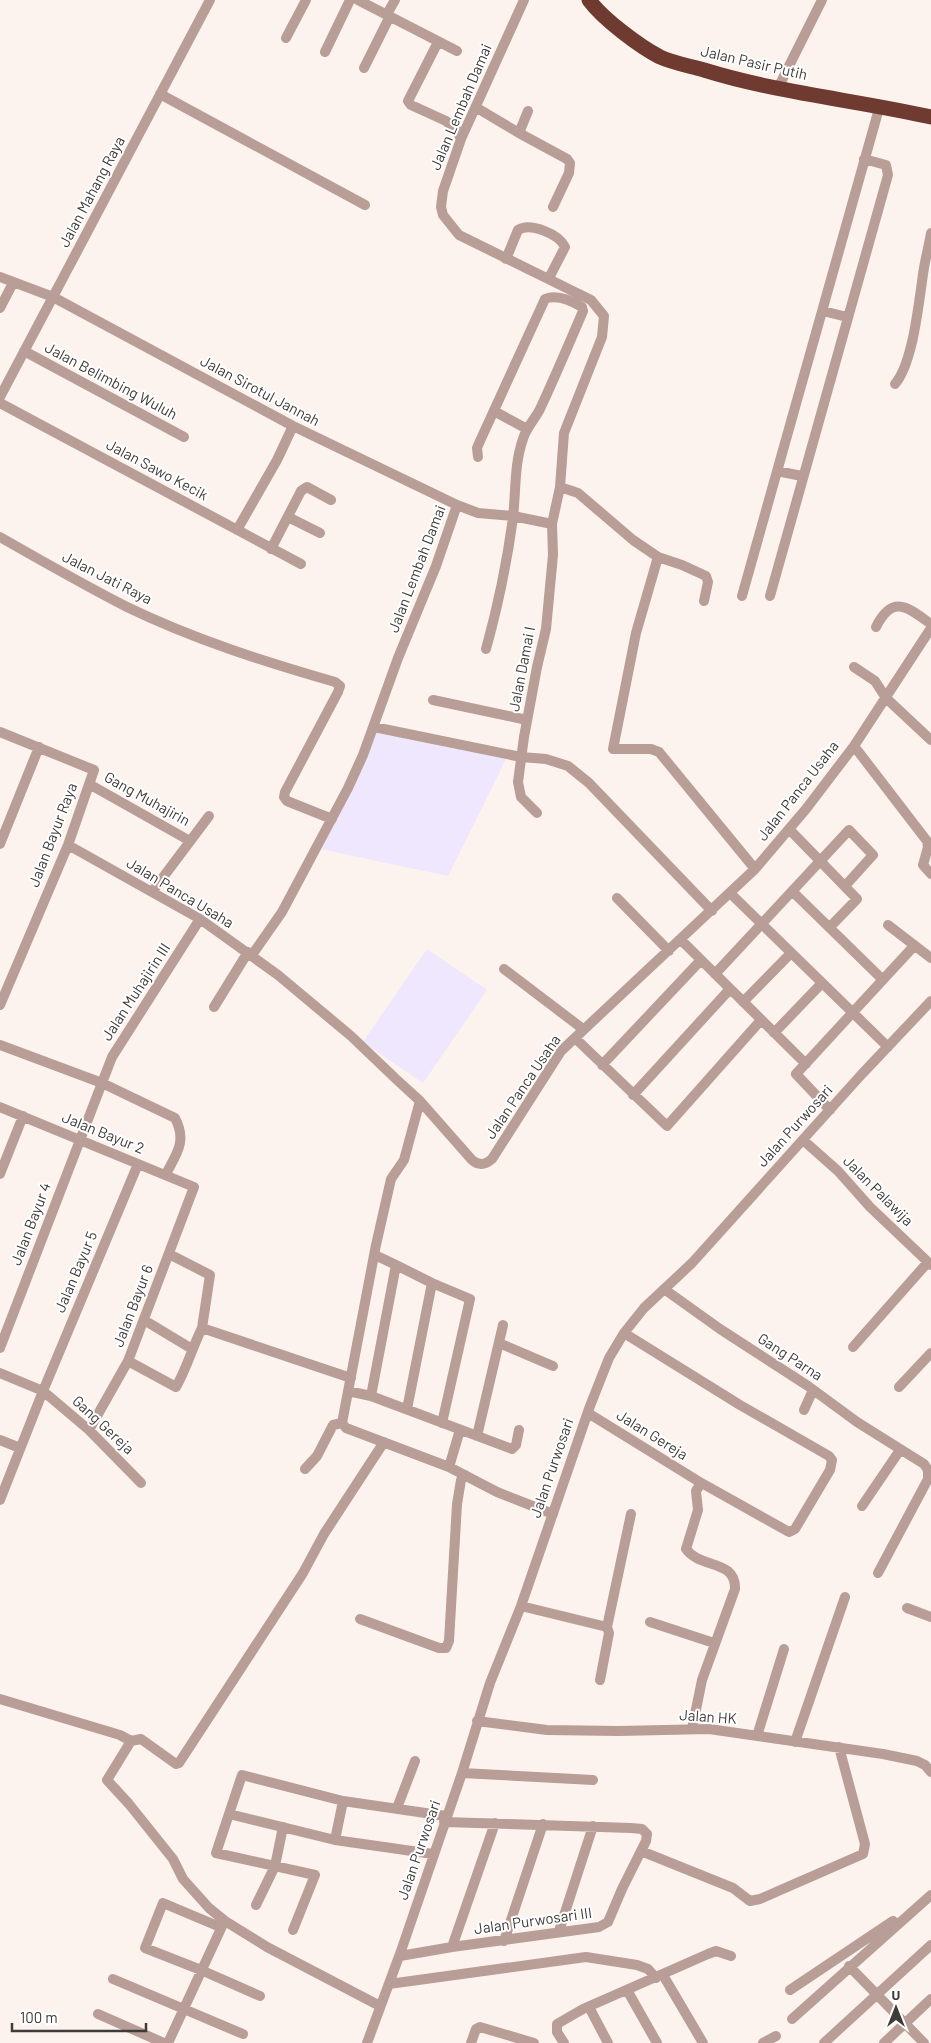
<svg xmlns="http://www.w3.org/2000/svg" width="931" height="2043" font-family="Barlow,sans-serif">
<rect width="100%" height="100%" fill="#fcf3ee"/>
<path fill="#eee7fd" d="M377,731L506,759L448,876L320,849Z
M427,949L487,990L423,1083L363,1042Z"/>
<g fill="none" stroke-linecap="round" stroke-linejoin="round">
<path stroke="#b99d97" stroke-width="10" d="M358,0L457,51
M387,14L395,0
M286,38L306,0
M438,42L408,101L411,105L446,121L456,129L461,139
M325,52L350,0
M364,68L390,16
M778,88L822,0
M160,94L365,205
M477,108L519,133L528,111
M519,133L567,159L570,163L569,173L553,207
M506,259L518,230C530,222 559,234 565,247L549,278
M0,277L53,297L293,426L457,505L478,513L513,516L552,524L560,487L564,433L602,337L604,316L591,300L459,235L443,215L441,207L443,191L461,139L524,0
M0,308L13,283
M823,311L847,317
M24,351L184,437
M895,384C914,362 919,298 924,268C926,256 929,245 931,233
M0,397L210,0
M0,403L301,564
M494,411L527,429
M478,457L477,448L480,441L545,299C557,294 572,301 582,307L583,311C569,344 555,377 540,409C535,419 526,428 523,439C514,464 516,492 513,518C507,562 498,606 486,649
M777,471L802,476
M560,487L578,493L633,540L658,557L636,633L613,749H651L659,752L755,869
M288,517L320,533
M237,530L277,460L293,426
M0,537C42,561 84,585 127,607C193,639 265,662 335,682L340,686L338,692L285,792L284,797L287,801L332,819
M271,549L301,491L307,487L331,500
M658,557L682,565L706,576L708,582L704,601
M742,596L880,105
M770,596L888,175L886,165L864,159
M876,627C893,593 908,608 931,624
M854,667L875,681L886,698L931,740
M433,700L527,720
M374,727L521,757L546,759L568,766L589,783L712,911
M0,732L94,770L68,845L0,1005
M854,746L927,841L928,847L923,865L931,874
M89,784L190,841
M537,813L521,797L518,782L524,737L537,667L546,629L553,555L552,524
M789,829L857,899L830,927
M0,844L39,747
M68,845L200,919L278,975L351,1036L396,1079L420,1101L472,1160C479,1166 485,1165 492,1159L561,1051L755,869L806,809L854,746L931,628
M792,891L882,979
M152,892L209,816
M730,893L888,1047
M617,898L669,951
M888,925L931,958
M681,940L806,1064
M252,955L282,912L348,788L363,755L398,658L436,566L457,505
M504,969L583,1029
M715,974L849,830L873,855L845,886
M743,1002L791,953
M214,1007L248,952
M774,1033L822,983
M575,1038L667,1126L761,1020
M0,1045L102,1083L175,1118C187,1141 177,1153 166,1174
M602,1065L701,960
M633,1095L730,989
M420,1101L404,1160L391,1179L376,1245L342,1423L346,1428L449,1467L497,1492L553,1514
M0,1107L194,1187L128,1361L89,1430
M830,1110L796,1074L914,946
M803,1140L838,1171L870,1207L931,1265
M0,1174L23,1116
M169,1254L210,1275L202,1328L351,1378
M396,1265L432,1283L470,1299L442,1423
M664,1289L720,1329L808,1386L857,1422L924,1464L928,1470V1479L878,1573
M144,1320L192,1349
M499,1343L553,1366
M853,1347L928,1262
M0,1348L112,1057L200,919
M128,1361L176,1387C187,1368 192,1348 202,1328
M0,1373L43,1391L89,1430L141,1483
M899,1387L931,1353
M348,1391L371,1396L512,1449L516,1445L519,1430
M371,1396L396,1265L375,1255
M407,1409L432,1283
M804,1410L813,1390
M588,1413L698,1481L789,1532L795,1529L830,1470L832,1460L829,1456L740,1405L624,1333
M477,1436L503,1325
M0,1440L20,1448
M449,1467L460,1430
M305,1469L317,1456L333,1425L342,1423
M0,1500L43,1391L138,1164
M862,1506L900,1450
M521,1606L607,1627
M907,1608L931,1617
M360,1619L439,1648H446L449,1641L457,1504L461,1480L465,1475
M650,1622L714,1643
M600,1680L609,1633L607,1627L631,1514
M0,1699L120,1735L131,1741L141,1739L176,1764L179,1763L303,1573L324,1534L384,1442
M477,1721L547,1730L619,1731L709,1729L883,1754L917,1761L925,1765L931,1772
M692,1729L702,1680L735,1589C736,1559 700,1569 686,1549L698,1510L696,1491L701,1483
M757,1736L784,1649
M131,1741L107,1780L129,1804L173,1859L183,1879L209,1908L225,1921L267,1947L380,2006
M795,1742L845,1597
M462,1773L593,1780
M397,1808L415,1761
M229,1814L335,1840L343,1801
M335,1840L433,1854
M641,1851L733,1888L750,1901L760,1899L863,1854L865,1844L839,1747
M256,1905L275,1866L283,1827
M220,1927L163,1903L145,1948L201,1970L260,1996
M293,1930L315,1875L216,1853L242,1775L343,1801L446,1816
M559,1931L593,1826
M504,1941L543,1824
M452,1947L495,1823
M400,1956L452,1947L599,1927L608,1922L622,1889L646,1841L647,1834L642,1829L631,1828L444,1822
M849,1966L924,2043
M663,1975L703,2043
M113,1979L243,2034
M389,1984L586,1957L637,1965L648,1969L656,1978
M627,1990L657,2043
M790,1990L893,1921
M589,2007L608,2043
M98,2014L164,2043
M792,2019L931,1895
M168,2043L224,1922
M367,2043L401,1951L462,1773L490,1683L521,1606L590,1406L609,1358L624,1333L644,1308L692,1263L861,1075L931,1001
M471,2043L476,2029L480,2027L534,2043
M564,2043L557,2032V2024L583,2009L708,1954L716,1951L731,1956
M763,2043L776,2036
M824,2043L931,1945
M884,2043L931,1999"/>
<path stroke="#6f3b30" stroke-width="15" d="M589,0C603,19 639,46 660,57C673,63 690,66 704,70C778,93 856,100 931,117"/>
</g>
<g text-anchor="middle" stroke-width="4" stroke-linejoin="round" paint-order="stroke">
<g font-size="15" fill="#3e3b39" stroke="#fff">
<text transform="translate(754 63) rotate(13)" y="5">Jalan Pasir Putih</text>
<text transform="translate(461 107) rotate(-67)" y="5">Jalan Lembah Damai</text>
<text transform="translate(92 192) rotate(-62)" y="5">Jalan Mahang Raya</text>
<text transform="translate(111 381) rotate(28)" y="5">Jalan Belimbing Wuluh</text>
<text transform="translate(260 391) rotate(28)" y="5">Jalan Sirotul Jannah</text>
<text transform="translate(157 470) rotate(28)" y="5">Jalan Sawo Kecik</text>
<text transform="translate(417 569) rotate(-69)" y="5">Jalan Lembah Damai</text>
<text transform="translate(107 578) rotate(27)" y="5">Jalan Jati Raya</text>
<text transform="translate(522 669) rotate(-79)" y="5">Jalan Damai I</text>
<text transform="translate(798 791) rotate(-52)" y="5">Jalan Panca Usaha</text>
<text transform="translate(147 799) rotate(29)" y="5">Gang Muhajirin</text>
<text transform="translate(53 835) rotate(-69)" y="5">Jalan Bayur Raya</text>
<text transform="translate(180 893) rotate(31)" y="5">Jalan Panca Usaha</text>
<text transform="translate(136 992) rotate(-57)" y="5">Jalan Muhajirin III</text>
<text transform="translate(523 1087) rotate(-56)" y="5">Jalan Panca Usaha</text>
<text transform="translate(795 1126) rotate(-48)" y="5">Jalan Purwosari</text>
<text transform="translate(103 1133) rotate(22)" y="5">Jalan Bayur 2</text>
<text transform="translate(878 1191) rotate(45)" y="5">Jalan Palawija</text>
<text transform="translate(31 1224) rotate(-69)" y="5">Jalan Bayur 4</text>
<text transform="translate(76 1272) rotate(-67)" y="5">Jalan Bayur 5</text>
<text transform="translate(133 1306) rotate(-69)" y="5">Jalan Bayur 6</text>
<text transform="translate(790 1357) rotate(33)" y="5">Gang Parna</text>
<text transform="translate(103 1425) rotate(43)" y="5">Gang Gereja</text>
<text transform="translate(652 1435) rotate(32)" y="5">Jalan Gereja</text>
<text transform="translate(552 1468) rotate(-71)" y="5">Jalan Purwosari</text>
<text transform="translate(708 1717) rotate(4)" y="5">Jalan HK</text>
<text transform="translate(419 1850) rotate(-71)" y="5">Jalan Purwosari</text>
<text transform="translate(533 1921) rotate(-8)" y="5">Jalan Purwosari III</text>
</g>
</g>
<g transform="translate(896 2008)" stroke="#ffffff" stroke-width="4" paint-order="stroke">
<path d="M0-4L9 19L0 12L-9 19Z" fill="#3e3b39"/>
<text y="-8" font-size="14" font-weight="bold" text-anchor="middle" fill="#3e3b39">U</text>
</g>
<path d="M12 2023v8h134v-8" fill="none" stroke="#3e3b39" stroke-width="2.5"/>
<text x="20" y="2023" font-size="15" fill="#3e3b39" stroke="#ffffff" stroke-width="4" paint-order="stroke">100 m</text>
</svg>
